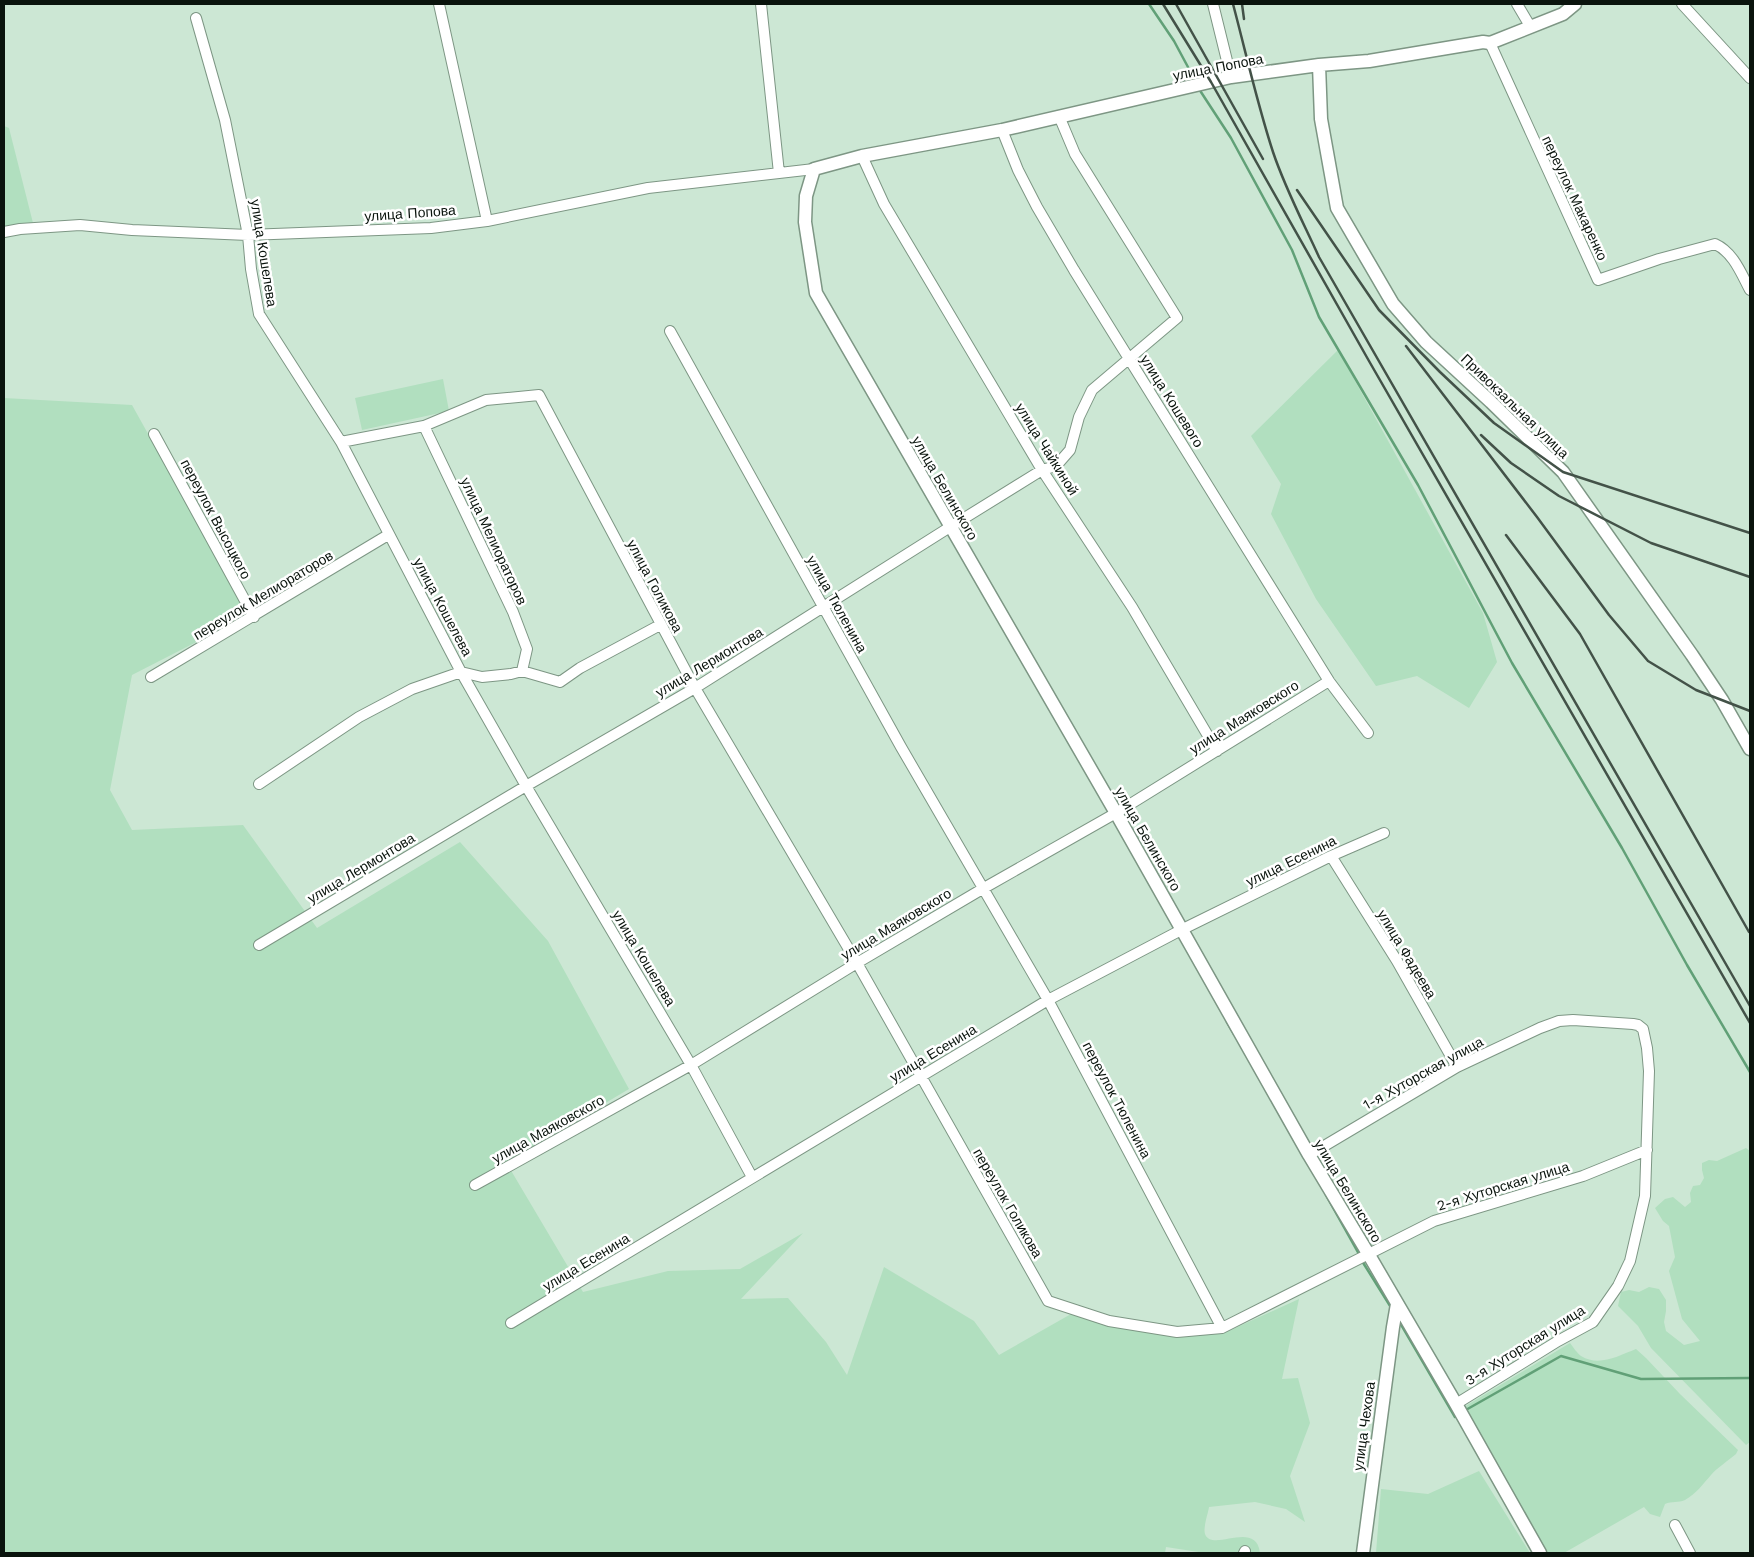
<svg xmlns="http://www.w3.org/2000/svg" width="1754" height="1557" font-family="'Work Sans',sans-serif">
<rect width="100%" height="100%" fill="#cce7d4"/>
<path fill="#b1dfbf" d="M4,126L9,128L33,223L4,228Z
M1338,350L1483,613L1497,662L1469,708L1417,676L1376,686L1316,599L1271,514L1281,484L1251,436Z
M443,379L449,411L362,430L355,398Z
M4,398L132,405L249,615L132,675L110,790L132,830L243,825L317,928L460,842L548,941L629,1089L506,1162L583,1292L668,1271L740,1269L803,1233L741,1299L788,1298L826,1342L847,1375L884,1267L974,1321L999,1355L1071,1314L1108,1325L1177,1337L1224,1333L1299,1299L1282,1379L1298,1378L1310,1423L1290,1476L1305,1522L1286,1509L1255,1502L1209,1507C1208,1514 1203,1527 1205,1534C1212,1553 1256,1519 1260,1553H1205L1166,1547L1165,1553H4Z
M1746,1148L1750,1151V1209L1749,1213L1750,1221V1442L1746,1445L1651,1348L1638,1326L1618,1306L1621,1292L1629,1290L1639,1292L1649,1287L1659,1289L1666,1300V1311L1664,1322L1666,1331L1684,1345L1700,1341L1682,1319L1669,1271L1675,1257L1669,1226L1663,1221L1655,1208L1665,1199L1673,1197L1685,1207L1691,1202L1690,1193L1693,1186L1700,1185L1704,1178L1702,1170V1163L1709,1160L1717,1161Z
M1570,1343C1573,1347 1577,1353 1581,1356C1599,1367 1618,1356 1636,1349L1646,1358L1680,1394L1738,1450L1736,1454C1728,1461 1718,1467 1711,1475C1703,1484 1696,1494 1685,1500C1678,1503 1672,1501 1665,1504L1660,1517L1650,1514L1644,1507L1564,1553H1546L1464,1407Z
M1479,1471L1530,1553H1376L1381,1489L1428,1494Z"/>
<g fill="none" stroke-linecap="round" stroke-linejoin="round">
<path stroke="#61a077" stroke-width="2.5" d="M1149,4L1174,41L1196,82
M1199,89L1231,138L1292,250L1319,317L1418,485L1512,663L1622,848L1687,965L1750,1072
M1227,1022L1234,1034
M1326,1195L1360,1256
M1362,1261L1392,1309
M1399,1321L1455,1417L1457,1415
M1464,1411L1561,1356L1641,1379L1750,1378"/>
<defs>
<path id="minor" d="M439,4L487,221
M761,4L779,173
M1213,4L1231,77
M1517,4L1530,26
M1682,4L1750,78
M196,18L225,120L248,235L251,269L259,314L341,442L461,672L526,786L691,1065L752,1177
M1490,43L1598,280L1659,259L1715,244C1733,252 1741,273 1750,290
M1002,130L1018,170L1037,207L1074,270L1329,681L1368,733
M862,156L884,204L1042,470L1132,607L1217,751
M4,232L20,229L80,225L132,230L248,235L431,228L487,221L648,188L814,169
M670,331L901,747L1048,1000L1222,1328
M424,426L513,612L527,649L522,671
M154,434L254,617
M341,442L424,426L486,400L539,395L695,688L857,963L1048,1301L1109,1321L1177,1332L1222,1328L1434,1221L1583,1176L1647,1150
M151,677L388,535
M259,784L359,717L412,689L461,672L482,677L511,674L522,671L560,682L580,668L660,625
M1331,856L1397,961L1457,1067
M259,945L526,786L695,688L950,527L1042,470L1056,466L1070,450L1079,417L1092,390L1177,318L1075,154L1059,116
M1309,1155L1457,1067L1540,1028L1559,1021L1573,1020L1633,1024L1638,1025L1643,1029L1647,1048L1649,1071L1645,1196L1630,1261L1618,1286L1593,1322L1558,1341L1456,1404
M475,1185L691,1065L857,963L984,888L1116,813L1329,681
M511,1323L1048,1000L1183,929L1331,856L1384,833
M1675,1525L1690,1553
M1244,1553L1245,1551"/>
<path id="tertiary" d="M1319,65L1321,119L1337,208L1393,304L1426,342L1491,402L1563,472L1692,655L1722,700L1750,749
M1363,1553L1393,1327L1397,1304
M1540,1553L1456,1404L1369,1255L1309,1155L1116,813L816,293L805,222L806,196L814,169L862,156L1002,130L1231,77L1319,65L1369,61L1483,42L1490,43L1563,14L1575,4"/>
</defs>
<use href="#minor" stroke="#7d9684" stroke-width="12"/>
<use href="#tertiary" stroke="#7d9684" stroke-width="15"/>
<use href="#minor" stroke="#fff" stroke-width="10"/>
<use href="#tertiary" stroke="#fff" stroke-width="12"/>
<path stroke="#435248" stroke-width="2.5" d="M1163,4L1211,82L1369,361L1750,1023
M1176,4L1263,159
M1233,4C1246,53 1257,103 1273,152C1285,188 1303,222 1319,257L1750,1006
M1242,4L1244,19
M1297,190L1379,310L1440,372L1494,423L1563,472L1750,533
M1406,346L1537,517L1609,615L1648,661L1696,690L1750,711
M1481,435L1511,463L1559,496L1651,543L1750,577
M1506,535L1580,634L1749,932"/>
</g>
<g text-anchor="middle" stroke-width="5" stroke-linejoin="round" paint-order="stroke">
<g font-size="14" fill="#0a140d" stroke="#fff">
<text transform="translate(1218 67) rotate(-11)" y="5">улица Попова</text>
<text transform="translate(1575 198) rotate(65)" y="5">переулок Макаренко</text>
<text transform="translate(410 213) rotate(-4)" y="5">улица Попова</text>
<text transform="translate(264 253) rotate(81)" y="5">улица Кошелева</text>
<text transform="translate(1172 401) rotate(58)" y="5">улица Кошевого</text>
<text transform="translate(1515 406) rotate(44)" y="5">Привокзальная улица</text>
<text transform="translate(1047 449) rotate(58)" y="5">улица Чайкиной</text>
<text transform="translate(945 488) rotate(60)" y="5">улица Белинского</text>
<text transform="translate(216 519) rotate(62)" y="5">переулок Высоцкого</text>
<text transform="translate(494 541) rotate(65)" y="5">улица Мелиораторов</text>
<text transform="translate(655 586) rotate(62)" y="5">улица Голикова</text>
<text transform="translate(263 595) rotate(-31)" y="5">переулок Мелиораторов</text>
<text transform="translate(837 604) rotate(61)" y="5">улица Тюленина</text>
<text transform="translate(443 607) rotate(62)" y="5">улица Кошелева</text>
<text transform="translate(709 662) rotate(-31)" y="5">улица Лермонтова</text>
<text transform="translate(1244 717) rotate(-32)" y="5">улица Маяковского</text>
<text transform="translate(1148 839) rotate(60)" y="5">улица Белинского</text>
<text transform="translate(1291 861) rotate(-26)" y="5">улица Есенина</text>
<text transform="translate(361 868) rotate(-31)" y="5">улица Лермонтова</text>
<text transform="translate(896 924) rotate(-31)" y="5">улица Маяковского</text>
<text transform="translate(1407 954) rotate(59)" y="5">улица Фадеева</text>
<text transform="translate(644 958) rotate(59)" y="5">улица Кошелева</text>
<text transform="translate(933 1053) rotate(-31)" y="5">улица Есенина</text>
<text transform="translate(1423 1073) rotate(-29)" y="5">1-я Хуторская улица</text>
<text transform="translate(1117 1100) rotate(62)" y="5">переулок Тюленина</text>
<text transform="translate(548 1129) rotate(-29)" y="5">улица Маяковского</text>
<text transform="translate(1503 1186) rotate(-17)" y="5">2-я Хуторская улица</text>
<text transform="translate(1348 1191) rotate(59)" y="5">улица Белинского</text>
<text transform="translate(1008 1203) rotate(60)" y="5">переулок Голикова</text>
<text transform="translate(586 1262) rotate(-31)" y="5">улица Есенина</text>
<text transform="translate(1525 1345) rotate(-32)" y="5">3-я Хуторская улица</text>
<text transform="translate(1364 1426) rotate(-82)" y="5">улица Чехова</text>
</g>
</g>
<rect width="1754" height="1557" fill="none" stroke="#0a140d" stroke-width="10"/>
</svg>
